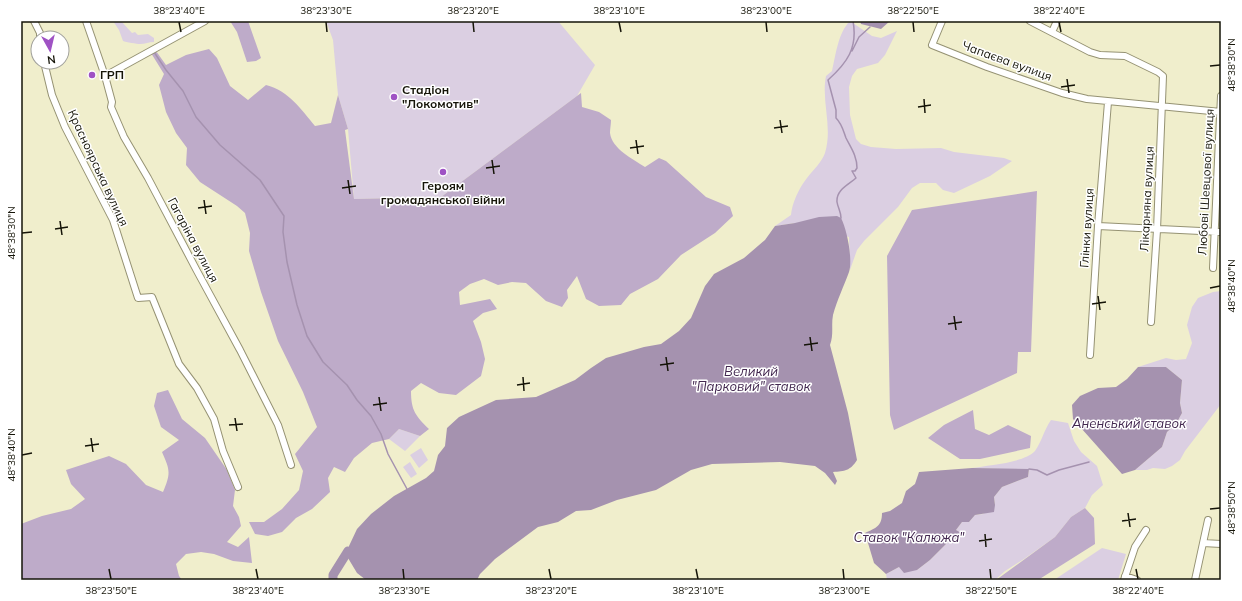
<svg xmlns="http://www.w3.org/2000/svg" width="1242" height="601" font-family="Mulish,sans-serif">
<rect width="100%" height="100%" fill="#f0eecc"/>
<path fill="#dbcfe2" d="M113,21H121L132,33L135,32L138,35L148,34L154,38V42C149,42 145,44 140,44C137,44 126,42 123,41L119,30Z
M326,21H558L595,65L577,96L441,197L354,199L348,129L338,95L333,40Z
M850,21L872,36L881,38L897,31L885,55L878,63L857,69L852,76L849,87L850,115L856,139L861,144L871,147L896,149L941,148L954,152L1004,158L1012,161L990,176L954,193L943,190L936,183H920L912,188L898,207L864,241L857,250L850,270L849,237L795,223L775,226L791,215C792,203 799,188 807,178C813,170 822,162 825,153C833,127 821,101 826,76L832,71C836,54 838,33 850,21Z
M1221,291V404L1185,451L1180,460L1172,466L1165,469L1153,468L1147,470H1135L1162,447L1167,432L1176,424L1182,413L1180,403L1182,380L1166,367H1138L1166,358L1176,360L1186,359L1192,343L1187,325L1192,307L1198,298L1213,292Z
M1051,420L1068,423L1074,441L1081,452L1097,466L1103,485L1092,495L1085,508L1071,517L1055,537L1024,559L1005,571L995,580H887L886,574L899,567L917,570L930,560L949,541L964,535L956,530L962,522H969L975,515L983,514L995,505L994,497L1002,487L1028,477L1029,470L972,468C988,465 1024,463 1035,451C1042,441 1044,430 1051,420Z
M399,429L420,436L405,451L389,439Z
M421,448L428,460L419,468L410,455Z
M410,462L417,474L411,478L403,467Z
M1102,548L1126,554L1118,580H1054Z"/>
<path fill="#beabc9" d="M230,21H248L261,58L256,61L247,62L237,32Z
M209,49L217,58L230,86L248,100L266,85C289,91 301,109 315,126L331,123L338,95L348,129L345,130L354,199L441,197L581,93L582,107L599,112L611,120C611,124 610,129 610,133C612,149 633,159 645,167L659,158L666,161L706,197L730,207L733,216L715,233L681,255L658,279L630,294L621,305L599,306L586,299L577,276L567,290L568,298L562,307L546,301L526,283L512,282L498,285L484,279L470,284L459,292L460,305L490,299L497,309L483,313L473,321L481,342L485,359L481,376L456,395L439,393L421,383L411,391C411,411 416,416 429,429L420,436L399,429L389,439L372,443L354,458L345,472L334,467L328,478L330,492L312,509L296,518L282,532L268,536L255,534L249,522H264L282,509L299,490L303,471L295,454L317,427L303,392L278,341L261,292L249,251L250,233L245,213L237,206L200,182L186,165L187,148L176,133L166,112L159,85L164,74L151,53L156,51L166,65L186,55Z
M1037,191L1031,352H1018L1017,373L894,430L890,415L887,256L912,210Z
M168,390L182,419L205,438L227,470L235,490L233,506L239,517L241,526L227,542L238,547L249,537L252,563L233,561L214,554L201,552L186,554L176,564L179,576L182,580H21V524L42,516L71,509L85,499L71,484L66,470L109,456L126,464L146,485L163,492C171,473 170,470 162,452L179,440L161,427L154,406L157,393Z
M973,410L975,429L989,435L1008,425L1031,436L1030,448L980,459H960L928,438L944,425Z
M1085,508L1094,518L1095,544L1038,580H996L1055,537L1071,517Z"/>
<path fill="#a592af" d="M860,21H890L881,29L861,24Z
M837,216L841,218C847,229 853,260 849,272C844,286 837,300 833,315C831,325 834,334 830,345L848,413L857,460C850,471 845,471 833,472L837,481L835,485L825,473L815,466L780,462L712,464L691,470L656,490L617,500L591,510L576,511L558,522L538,527L495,559L480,574L477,580H366L357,573L348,558L349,546L357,529L371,514L394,496L426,478L434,471L438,455L445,446L447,428L459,417L496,400L536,397L575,380L591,368L606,358L644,347L661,344L679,331L691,318L705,286L714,274L744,258L765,240L775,226L795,223L819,217Z
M1138,367H1166L1182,380L1180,403L1182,413L1176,424L1167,432L1162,447L1135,470L1122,474L1073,419L1072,405L1080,396L1098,388L1116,387L1127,379Z
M972,468L1029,469L1028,477L1002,487L994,497L995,505L994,512L975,515L969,522H962L956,530L965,535L949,541L930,560L917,570L904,573L899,567L886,574L874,563L865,533C876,528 882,526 882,513L890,511L902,503L906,491L915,484L919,472Z"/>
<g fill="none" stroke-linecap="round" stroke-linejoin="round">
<path stroke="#a592af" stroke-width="1.5" d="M852,51L859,37L870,27
M154,52L166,70L183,91L196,117L220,145L260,180L284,216L283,232L287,262L297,305L307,336L323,362L347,385L357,400L371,416L381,434L388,454L407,489
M841,218C841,212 838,208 837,202C836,190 848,185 856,178L852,171H855L857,168C857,156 851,148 846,138C843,130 842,124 836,118V110L828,80C847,63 858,48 853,21
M1029,469L1037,470L1047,475L1059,470L1089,462"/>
<path stroke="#a592af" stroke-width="9" d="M333,580V575L348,551"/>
<defs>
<path id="minor" d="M34,21L40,33V38
M86,21L105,76L112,102L111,107L124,137L148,178L197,271L240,350L278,425L291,465
M942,21L932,45L987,67L1062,93L1087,99L1221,112
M1030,21L1090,52L1100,55L1125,56L1158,72L1163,76L1157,230L1151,322
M1052,32L1057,21
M44,62L52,95L65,127L113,220L138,298L152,297L179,364L197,388L214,419L223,451L238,487
M105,76L205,21
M1098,226L1221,232
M1213,268L1221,96
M1090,355L1098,226L1108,102
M1203,543L1221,544
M1125,576L1137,580
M1124,580L1135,547L1146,530
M1195,580L1208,520"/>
</defs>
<use href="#minor" stroke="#959273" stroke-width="8"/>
<use href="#minor" stroke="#fff" stroke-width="6"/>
</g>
<path fill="none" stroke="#151408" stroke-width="1.5" d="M179,22L181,32M326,22L327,32M473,22L474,32M619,22L621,32M766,22L767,32M913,22L914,32M1059,22L1061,32M1210,66L1220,65M1067,79L1069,93M1061,87L1075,85M924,99L925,113M918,107L931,105M780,120L782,133M774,128L788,126M636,140L638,154M630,148L644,146M492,160L494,174M486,168L500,166M348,180L350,194M342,188L356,186M204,200L206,214M198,208L212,206M60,221L62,235M55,229L68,227M22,233L32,232M1210,288L1220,286M1098,296L1100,310M1092,304L1106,302M954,316L956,330M948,324L962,322M810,337L812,351M804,345L818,343M666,357L668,371M660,365L674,363M523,377L524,391M517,385L530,383M379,397L381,411M373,405L387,403M235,418L237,431M229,425L243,424M91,438L93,452M85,446L99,444M22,455L32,453M1210,509L1220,508M1128,513L1130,527M1122,521L1136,519M985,534L986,547M979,541L992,539M109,569L111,579M256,569L258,579M403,569L404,579M549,569L551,579M696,569L698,579M843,569L844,579M990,569L991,579M1136,569L1138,579"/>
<g fill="#9f52c4" stroke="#fff" stroke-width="1.5">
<circle cx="92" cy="75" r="4"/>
<circle cx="394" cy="97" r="4"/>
<circle cx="443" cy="172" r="4"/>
</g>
<g text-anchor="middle" stroke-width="3" stroke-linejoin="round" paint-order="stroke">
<g font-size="12" fill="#151408" stroke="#fff">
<text transform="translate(1007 61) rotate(20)" y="4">Чапаєва вулиця</text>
<text transform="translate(98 168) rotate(65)" y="4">Красноярська вулиця</text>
<text transform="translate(1206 182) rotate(-87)" y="4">Любові Шевцової вулиця</text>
<text transform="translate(1147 199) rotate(-87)" y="4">Лікарняна вулиця</text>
<text transform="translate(1087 228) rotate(-86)" y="4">Глінки вулиця</text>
<text transform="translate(193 240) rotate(62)" y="4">Гагаріна вулиця</text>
</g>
<g font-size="12" font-weight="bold" fill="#151408" stroke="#fff" text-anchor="start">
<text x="100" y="79">ГРП</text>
<text x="402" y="94">Стадіон<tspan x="402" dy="14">"Локомотив"</tspan></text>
<text x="443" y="190" text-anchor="middle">Героям<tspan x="443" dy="14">громадянської війни</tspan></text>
</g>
<g font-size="13" font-style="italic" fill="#432850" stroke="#fff">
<text x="751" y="376">Великий<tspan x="751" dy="15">"Парковий" ставок</tspan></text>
<text x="1129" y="428">Аненський ставок</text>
<text x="909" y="542">Ставок "Калюжа"</text>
</g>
</g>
<rect width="1242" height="601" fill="none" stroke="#ffffff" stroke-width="44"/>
<g transform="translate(50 50) rotate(172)"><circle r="19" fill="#ffffff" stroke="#a1a19c"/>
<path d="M0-3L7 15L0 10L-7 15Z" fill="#9f52c4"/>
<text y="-6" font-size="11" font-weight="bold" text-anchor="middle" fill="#151408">N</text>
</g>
<rect x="22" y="22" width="1198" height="557" fill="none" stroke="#151408" stroke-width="1.5"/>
<g font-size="10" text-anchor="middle" fill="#151408">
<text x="179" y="14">38°23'40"E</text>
<text x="326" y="14">38°23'30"E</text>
<text x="473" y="14">38°23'20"E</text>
<text x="619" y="14">38°23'10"E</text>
<text x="766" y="14">38°23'00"E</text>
<text x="913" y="14">38°22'50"E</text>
<text x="1059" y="14">38°22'40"E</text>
<text transform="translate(1231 65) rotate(-90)" y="4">48°38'30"N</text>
<text transform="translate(11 233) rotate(-90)" y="4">48°38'30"N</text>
<text transform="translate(1231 286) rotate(-90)" y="4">48°38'40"N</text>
<text transform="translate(11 455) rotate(-90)" y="4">48°38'40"N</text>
<text transform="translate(1231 508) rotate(-90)" y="4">48°38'50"N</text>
<text x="111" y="594">38°23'50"E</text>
<text x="258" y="594">38°23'40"E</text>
<text x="404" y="594">38°23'30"E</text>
<text x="551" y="594">38°23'20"E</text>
<text x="698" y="594">38°23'10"E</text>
<text x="844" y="594">38°23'00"E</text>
<text x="991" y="594">38°22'50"E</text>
<text x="1138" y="594">38°22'40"E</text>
</g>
</svg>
